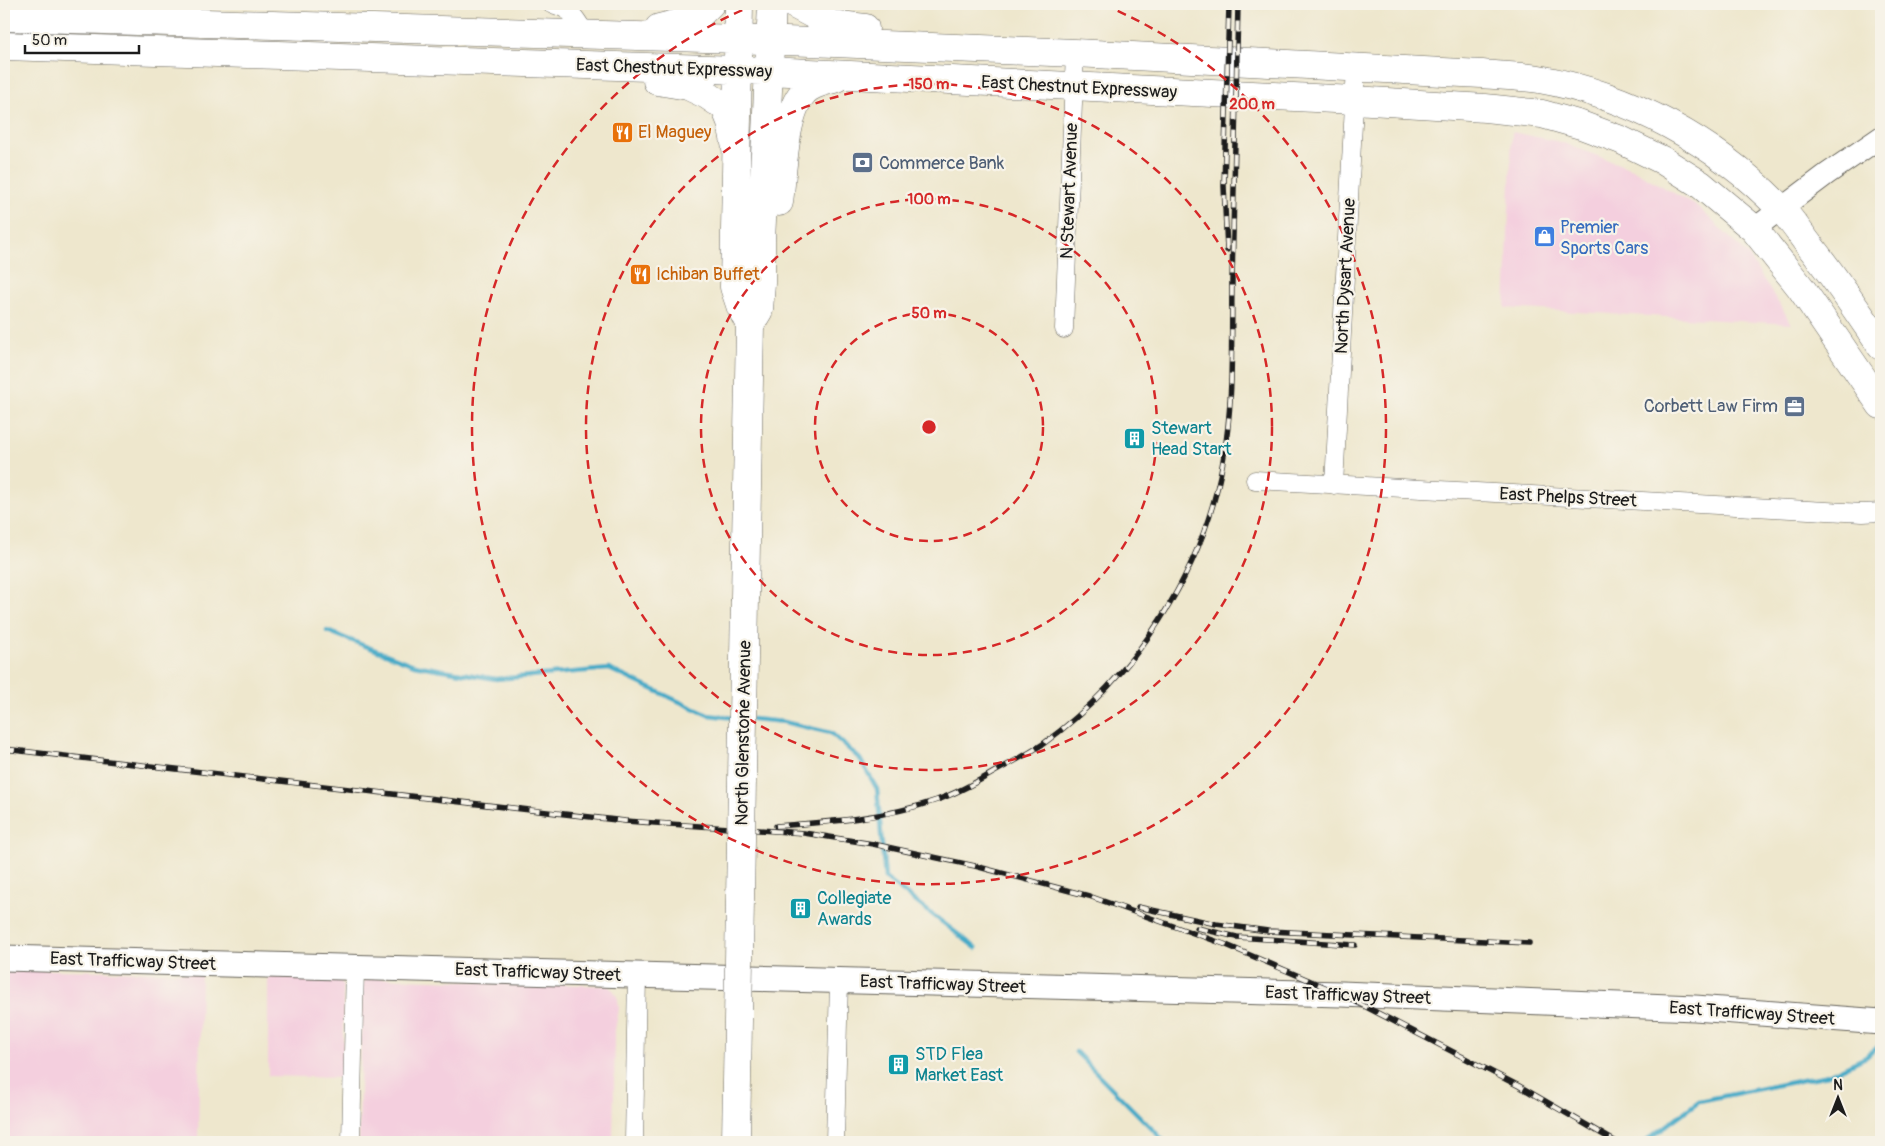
<svg xmlns="http://www.w3.org/2000/svg" width="1885" height="1146" font-family="Pangolin,sans-serif">
<rect width="100%" height="100%" fill="#f7f3e8"/>
<filter id="ink" filterUnits="userSpaceOnUse"><feTurbulence type="fractalNoise" baseFrequency=".02" numOctaves="2"/><feDisplacementMap in="SourceGraphic" scale="10" xChannelSelector="R" yChannelSelector="G"/><feConvolveMatrix kernelMatrix="1 2 1 2 8 2 1 2 1" color-interpolation-filters="sRGB"/></filter>
<filter id="wash" filterUnits="userSpaceOnUse"><feTurbulence type="fractalNoise" baseFrequency=".0096" numOctaves="4" result="noise"/><feDisplacementMap in="SourceGraphic" scale="20" xChannelSelector="R" yChannelSelector="G"/><feGaussianBlur stdDeviation="1.12" result="paint"/><feColorMatrix in="noise" values="0 0 0 0 0 0 0 0 0 0 0 0 0 0 0 0 0 1.4 0 .05"/><feComposite in="paint" operator="in"/></filter>
<g filter="url(#wash)">
<rect width="100%" height="100%" fill="#eee7cd"/>
<path fill="#f4cfde" d="M1512,132L1561,142L1632,169L1698,207L1748,255L1792,324L1505,308Z
M4,969L201,973L198,1142H4Z
M268,976L335,978L340,981L343,985V1078L268,1076Z
M371,978L608,986L614,991L618,999L619,1009L615,1030L613,1142H359L362,986L365,980Z"/>
<g fill="none" stroke-linecap="round" stroke-linejoin="round">
<path stroke="#47aac7" stroke-width="4.5" d="M327,631L414,665L496,679L609,669L708,715L735,718
M753,719L784,722L831,733L860,759L877,789L885,878L976,948
M1076,1052L1165,1142
M1644,1142L1699,1101L1828,1075L1866,1057L1881,1043"/>
</g>
</g>
<g filter="url(#ink)">
<g fill="none" stroke-linecap="round" stroke-linejoin="round">
<defs>
<path id="minor" d="M551,4C571,8 576,18 586,35
M1064,329L1075,53
M1255,480L1863,513L1881,512
M1334,485L1356,67
M351,1142L355,967
M634,1142L637,975
M835,1142L839,981"/>
<path id="tertiary" d="M1754,229L1827,174L1881,137"/>
<path id="secondary" d="M4,958L1341,994L1695,1008L1881,1022"/>
<path id="primary" d="M739,4L734,287L741,308L750,325
M793,4L831,24L865,28
M4,17L738,39L1075,53L1482,74C1501,76 1520,76 1539,79C1630,95 1716,142 1780,208C1790,218 1798,230 1806,241C1833,275 1857,310 1881,346
M659,28L695,19L710,4
M4,46L769,71L1354,100L1485,108L1542,114L1581,125L1621,140L1662,160L1700,184L1754,229L1801,288L1881,405
M657,81L688,86L707,95L725,107L731,122L736,148
M779,202C783,173 784,112 804,92C812,83 825,82 836,78
M745,598L750,325L759,310L761,283V241L772,4"/>
</defs>
<use href="#minor" stroke="#66635a" stroke-width="19"/>
<use href="#tertiary" stroke="#66635a" stroke-width="23"/>
<use href="#secondary" stroke="#66635a" stroke-width="27"/>
<use href="#primary" stroke="#66635a" stroke-width="29"/>
<use href="#minor" stroke="#fff" stroke-width="18"/>
<use href="#tertiary" stroke="#fff" stroke-width="21"/>
<use href="#secondary" stroke="#fff" stroke-width="25"/>
<use href="#primary" stroke="#fff" stroke-width="28"/>
<defs>
<path id="rail" d="M1227,250L1224,186L1229,4
M4,749L625,821L804,833L873,844L975,866L1089,896L1224,944L1341,994L1519,1086L1616,1142
M776,826C831,822 885,818 937,800C957,793 977,782 996,771C1011,763 1028,754 1043,744C1135,677 1203,574 1223,461C1234,403 1231,341 1232,282C1234,189 1236,96 1238,4
M1138,907L1216,924L1268,931L1529,943
M1197,928L1237,937L1355,945"/>
</defs>
<use href="#rail" stroke="#1c1c1c" stroke-width="5.5"/>
<use href="#rail" stroke="#f7f3e8" stroke-width="4" stroke-dasharray="11" stroke-linecap="butt"/>
<defs>
<path id="primary-bridge" d="M736,1142L745,598"/>
</defs>
<use href="#primary-bridge" stroke="#66635a" stroke-width="29" stroke-linecap="butt"/>
<use href="#primary-bridge" stroke="#fff" stroke-width="28"/>
</g>
</g>
<g fill="none" stroke="#d62828" stroke-width="2.5" stroke-dasharray="9 6">
<circle cx="929" cy="427" r="114"/>
<circle cx="929" cy="427" r="228"/>
<circle cx="929" cy="427" r="343"/>
<path d="M1104 5A457 457 0 1 1 754 5"/>
</g>
<defs>
<symbol id="restaurant-square" viewBox="-11 -11 22 22"><rect x="-9" y="-9" width="18" height="18" rx="4" fill="#e8710a" stroke="#f7f3e8"/><path d="M-5-6h1v4h1v-4h1v4h1v-4h1v5L-1.5 .5V6h-2V.5L-5-1ZM5-6V6H3V1.5H1.5Q1.5-4 5-6Z" fill="#fff"/></symbol>
<symbol id="bank-square" viewBox="-11 -11 22 22"><rect x="-9" y="-9" width="18" height="18" rx="4" fill="#5c6f8a" stroke="#f7f3e8"/><path d="M-6-4H6V4H-6ZM0-2.3a2.3 2.3 0 1 0 0 4.6a2.3 2.3 0 1 0 0-4.6Z" fill="#fff"/></symbol>
<symbol id="shop-square" viewBox="-11 -11 22 22"><rect x="-9" y="-9" width="18" height="18" rx="4" fill="#3f7fe0" stroke="#f7f3e8"/><path d="M-5-2.5h2.3a2.7 3.5 0 0 1 5.4 0H5L5.5 6h-11ZM-1.5-2.5h3a1.5 2.3 0 0 0-3 0Z" fill="#fff"/></symbol>
<symbol id="office-square" viewBox="-11 -11 22 22"><rect x="-9" y="-9" width="18" height="18" rx="4" fill="#5c6f8a" stroke="#f7f3e8"/><path d="M-6-3h4V-5.5h4V-3h4V5H-6ZM-1-4.5V-3h2v-1.5ZM-6 0V1H6V0Z" fill="#fff"/></symbol>
<symbol id="building-square" viewBox="-11 -11 22 22"><rect x="-9" y="-9" width="18" height="18" rx="4" fill="#0f9aa8" stroke="#f7f3e8"/><path d="M-4-6H4V6H1V3H-1V6H-4ZM-2.5-4.3h1.7v1.8h-1.7ZM.8-4.3h1.7v1.8H.8ZM-2.5-1h1.7V.8h-1.7ZM.8-1h1.7V.8H.8Z" fill="#fff"/></symbol>
</defs>
<g fill-rule="evenodd">
<use href="#restaurant-square" x="610" y="120" width="25" height="25"/>
<use href="#bank-square" x="850" y="150" width="25" height="25"/>
<use href="#shop-square" x="1532" y="224" width="25" height="25"/>
<use href="#restaurant-square" x="628" y="262" width="25" height="25"/>
<use href="#office-square" x="1782" y="394" width="25" height="25"/>
<use href="#building-square" x="1122" y="426" width="25" height="25"/>
<use href="#building-square" x="788" y="896" width="25" height="25"/>
<use href="#building-square" x="886" y="1052" width="25" height="25"/>
</g>
<g text-anchor="middle" stroke-width="4.5" stroke-linejoin="round" paint-order="stroke">
<g font-size="18" fill="#1c1c1c" stroke="#f7f3e8">
<text transform="translate(674 68) rotate(2)" y="6">East Chestnut Expressway</text>
<text transform="translate(1079 87) rotate(3)" y="6">East Chestnut Expressway</text>
<text transform="translate(1069 191) rotate(-88)" y="6">N Stewart Avenue</text>
<text transform="translate(1345 276) rotate(-87)" y="6">North Dysart Avenue</text>
<text transform="translate(1568 497) rotate(3)" y="6">East Phelps Street</text>
<text transform="translate(743 733) rotate(-89)" y="6">North Glenstone Avenue</text>
<text transform="translate(133 961) rotate(2)" y="6">East Trafficway Street</text>
<text transform="translate(538 972) rotate(2)" y="6">East Trafficway Street</text>
<text transform="translate(943 984) rotate(2)" y="6">East Trafficway Street</text>
<text transform="translate(1348 995) rotate(2)" y="6">East Trafficway Street</text>
<text transform="translate(1752 1013) rotate(4)" y="6">East Trafficway Street</text>
</g>
<g font-size="18" fill="#c56008" stroke="#f7f3e8" text-anchor="start">
<text x="638" y="138">El Maguey</text>
<text x="656" y="280">Ichiban Buffet</text>
</g>
<g font-size="18" fill="#4e5e75" stroke="#f7f3e8" text-anchor="start">
<text x="879" y="169">Commerce Bank</text>
<text x="1778" y="412" text-anchor="end">Corbett Law Firm</text>
</g>
<g font-size="18" fill="#366cbe" stroke="#f7f3e8" text-anchor="start">
<text x="1560" y="233">Premier<tspan x="1560" dy="21">Sports Cars</tspan></text>
</g>
<g font-size="18" fill="#0d838f" stroke="#f7f3e8" text-anchor="start">
<text x="1151" y="434">Stewart<tspan x="1151" dy="21">Head Start</tspan></text>
<text x="817" y="904">Collegiate<tspan x="817" dy="21">Awards</tspan></text>
<text x="915" y="1060">STD Flea<tspan x="915" dy="21">Market East</tspan></text>
</g>
</g>
<circle cx="929" cy="427" r="8" fill="#d62828" stroke="#f7f3e8" stroke-width="2.5"/>
<g font-size="15" text-anchor="middle" font-weight="bold" fill="#d62828" stroke="#f7f3e8" stroke-width="4.5" stroke-linejoin="round" paint-order="stroke">
<text x="929" y="89">150 m</text>
<text x="1252" y="109">200 m</text>
<text x="929" y="204">100 m</text>
<text x="929" y="318">50 m</text>
</g>
<rect width="1885" height="1146" fill="none" stroke="#f7f3e8" stroke-width="20"/>
<g transform="translate(1838 1098)" stroke="#f7f3e8" stroke-width="4" paint-order="stroke">
<path d="M0-4L9 19L0 12L-9 19Z" fill="#1c1c1c"/>
<text y="-8" font-size="14" font-weight="bold" text-anchor="middle" fill="#1c1c1c">N</text>
</g>
<path d="M25 45v8h114v-8" fill="none" stroke="#1c1c1c" stroke-width="2.5"/>
<text x="32" y="45" font-size="15" fill="#1c1c1c" stroke="#f7f3e8" stroke-width="4" paint-order="stroke">50 m</text>
</svg>
